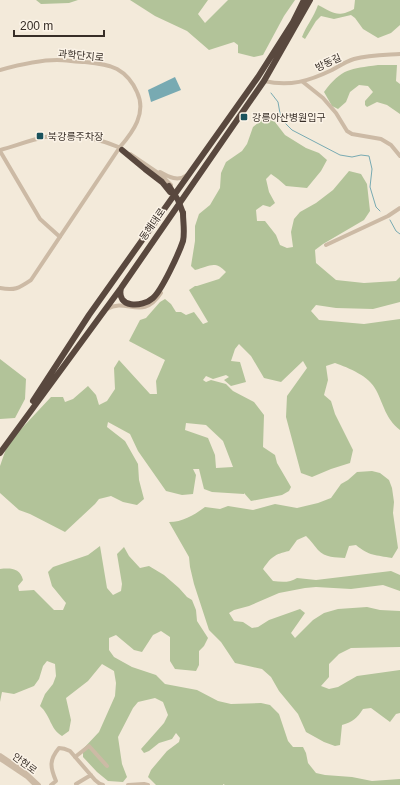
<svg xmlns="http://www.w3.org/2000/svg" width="400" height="785" font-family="Helvetica,'Noto Sans KR',sans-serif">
<rect width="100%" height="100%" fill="#f3eada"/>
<path fill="#b2c399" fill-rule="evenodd" d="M36,0H78L69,3L41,4Z
M130,0H208L198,14L205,23L228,0H295L284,16L263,55L254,57L238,53V45L234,42L209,50L187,31L155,16Z
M355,0H400V25L391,33L378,38L363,29L355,18L351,15L334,19L321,16L316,21L305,39L302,37C306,26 314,17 318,5C334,13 337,18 354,9Z
M378,65H397L396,81L400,84V114L387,105L377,102L367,107L365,105V101L373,92L368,86L359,85L350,92L346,102L338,109L332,106L324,92C342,68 350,69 378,65Z
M265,117L275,122L285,135L306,148L319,153L327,160L321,171L307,188L286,186L278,179L271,174L266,179L269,192L275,203L270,207L263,205L256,210L257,221H265L276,235L280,245L287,248L293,247L291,232L294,219L300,212L316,203L333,190L349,171L361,174L367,184L370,211L364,220L323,244L315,250L316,263L336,280L364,283L396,281L400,277V302L373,309L336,308L316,305L311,311L319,320L364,324L400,319V430C385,418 384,405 376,390C369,376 349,368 335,363L326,366L328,380L324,395L331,401L335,414L353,450L350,463L331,469L312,477L301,473L286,417L287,396L307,368L303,361L281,382L264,378L251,356L239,344L235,349L231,361L240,362L246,382L231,386L224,380L229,377L226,375L213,379L206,376L203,380L206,382L211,380L226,384L233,391L254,402L264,415L263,447L275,455L277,463L291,487L289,491L282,495L251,501L244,493V494L212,492L204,489L199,469H193L196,475L193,494L182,495L166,491L138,451L130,434L108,422L107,427L125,441L138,464L139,480L144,499L137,505L123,502L111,496L99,499L95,504L65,532L30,514L19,510L0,493V466L8,443L51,397H63L65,402L73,399L88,386L96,395L99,405L107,401L115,389L114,368L119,360L150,394H157L156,381L165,360L129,341L140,320L146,318L160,302L165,299L171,304L176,312H181L186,315L194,312L203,324L208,322L189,290L195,286H197L219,279L226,272C215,260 210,266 195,270L191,266L195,241V226L199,214L210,205L220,188L221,173L226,162L242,151L247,144L253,127ZM186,423L206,425L223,441L233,467L216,468L215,455L208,438L185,430Z
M0,359L26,379L25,399L15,418L0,419Z
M372,471L380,473L389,480L392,488L394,502L393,513L398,548L392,558C376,555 369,556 356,545L349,546L345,558C336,557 325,558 318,550C314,545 311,541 306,536L297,540L289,551C275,554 271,557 263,569L273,581C281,582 290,583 297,578L316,580L391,571L400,575V591L383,585L351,589L316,587L305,588L279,593L249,606L234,610L229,613L234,621L243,622L252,628L258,627L269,620L300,609L305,613L291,633L295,638L313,620L324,613L338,609L367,607L380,610L400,611V647L351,648L339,654L329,664V677L321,686L329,689L338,687L357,676L400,670V713L396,714L390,722L371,708L363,709C357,718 353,722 342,725L340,745L335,746L324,742L306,732L298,714L279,691L271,677L262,669L235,663L221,642L209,630L194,584L190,567L189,557L169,522C183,522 194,515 205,507L220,509L228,506L253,510L275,504L297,508L318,503L331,498L341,484L348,480L357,472Z
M100,546L107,588L113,595L121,591L122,584L117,554L124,547L129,556L140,568L149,566L164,575L179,588L187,597L192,600L196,610L197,621L208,638L204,646L199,651V665L196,671L175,669L170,661V637L161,631L153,635L142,652L134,650L116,635L109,638V650L114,657L132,667L156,675L165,684L197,690L218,701L231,704L261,703L270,705L279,714L288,741L293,747H303L306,753L308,763L316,773L325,775L352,777L372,781L400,779V785H225L223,784V785H156L148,777L151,770L167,751L179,742L180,738L176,733L172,739L159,743L149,751L144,753L141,749L164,723L168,715L163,702L155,698L138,702L133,708L118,737L122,764L127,777L123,782L108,781L97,772L83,757V749L99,732L115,696L116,683L114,671L102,664L88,681L66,698L71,720L69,731L62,736C50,729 51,716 40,706L45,694L53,684L56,676L55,664L47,661L43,666L39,679L34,686L14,694L2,692L0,702V569C11,568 20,568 23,580L18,586L19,591L34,590L54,610H63L66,603L52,586L48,572L53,567L88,555Z"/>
<path fill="#78aab2" d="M175,77L181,90L151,102L148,90Z"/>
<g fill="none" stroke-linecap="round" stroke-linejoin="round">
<path stroke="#78aab2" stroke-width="1" d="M271,93L278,102L281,119L292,130L340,155L352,157L361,155L369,156L372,169L370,187L376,207L380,211
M390,220L396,231L400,234"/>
<path stroke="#ccbaa5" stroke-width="4" d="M0,70C18,65 39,60 57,60C66,60 76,62 85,62C96,63 107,64 117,69C126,74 133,83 137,92C147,113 133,132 120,147L31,280C19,288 15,291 0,288
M264,81C290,87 309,81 332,70C339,66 347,61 354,59C369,55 385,55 400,54
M303,82L323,98L336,113L347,131L352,134L381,139L391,145L400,156
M0,150C15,146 30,140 45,137C71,132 98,138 121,148
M0,151L40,219L60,237
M130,154L161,175L171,185
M160,172C169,177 178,182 187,175
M326,245L388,216L400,208
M107,309C127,297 142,322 161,293
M0,755L24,771L39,785
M75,757L89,746L107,766
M0,759L27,777L35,785
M76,784L91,775
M51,785L56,781C50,767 49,760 59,748C63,748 66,749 70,751L95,780L100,784L103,785
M128,785L144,784L148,785"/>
<path stroke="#59483e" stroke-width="6" d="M122,150L145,169L162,182L170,192
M121,288C116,308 142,308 153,298C162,290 179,253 183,241C185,232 183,222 183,213
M33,401L89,315L258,77L293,22L304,0
M0,453L121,288L264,81L310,0"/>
<path stroke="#59483e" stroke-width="6" d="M169,186L178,200L183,213"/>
</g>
<g fill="#1a525c" stroke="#fbf3e7" stroke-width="1.5">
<rect x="240" y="113" width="8" height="8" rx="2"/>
<rect x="36" y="132" width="8" height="8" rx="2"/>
</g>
<g text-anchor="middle" stroke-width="3" stroke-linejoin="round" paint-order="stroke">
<g font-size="10" fill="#372e27" stroke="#fbf3e7">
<text transform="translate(81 55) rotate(5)" y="4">과학단지로</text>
<text transform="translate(328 62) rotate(-25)" y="4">방동길</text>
<text transform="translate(152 224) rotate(-55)" y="4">동해대로</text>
<text transform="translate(25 763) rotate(37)" y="4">안현로</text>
</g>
<g font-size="10" fill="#372e27" stroke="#fbf3e7" text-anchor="start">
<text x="252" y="121">강릉아산병원입구</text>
<text x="48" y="140">북강릉주차장</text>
</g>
</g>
<path d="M14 30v6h90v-6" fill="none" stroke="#372e27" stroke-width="2"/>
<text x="20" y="30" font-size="12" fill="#372e27" stroke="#fbf3e7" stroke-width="3" paint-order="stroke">200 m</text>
</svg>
